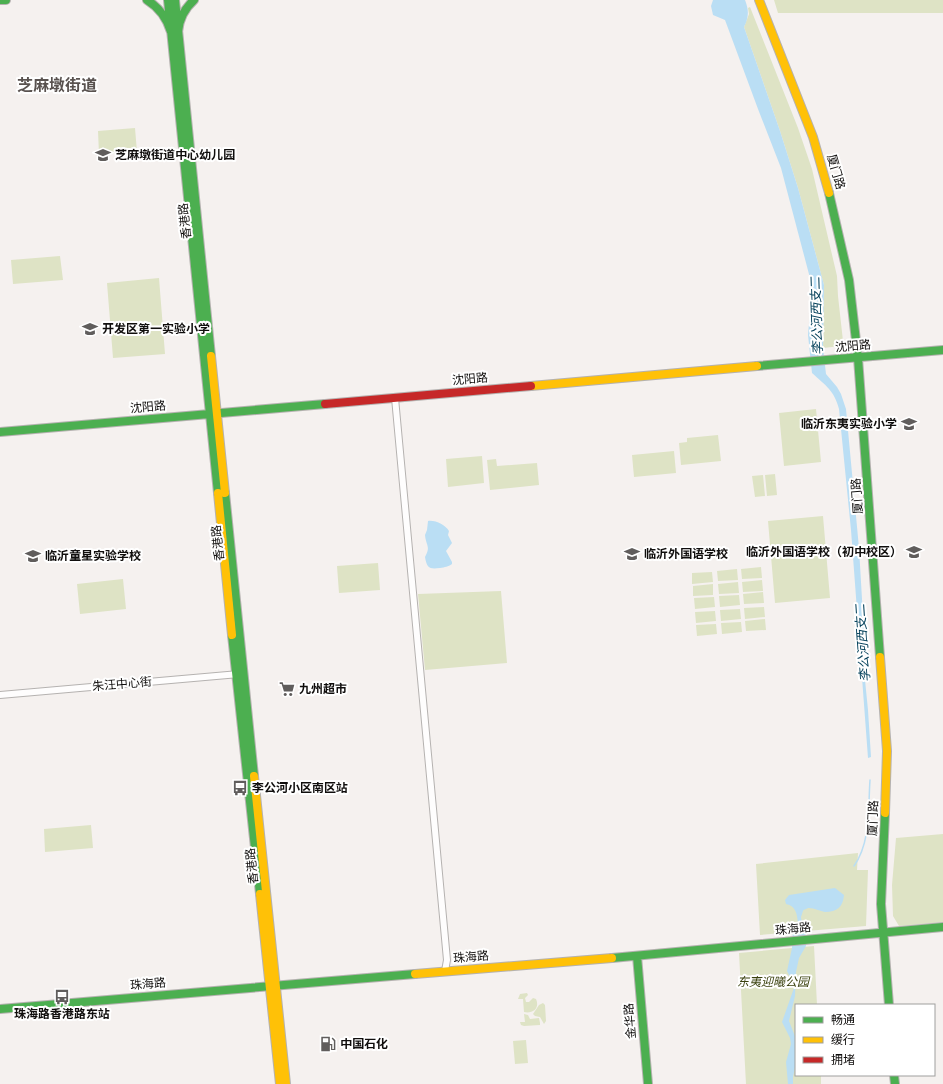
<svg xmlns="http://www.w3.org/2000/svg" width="943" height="1084" font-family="'Playfair Display','Noto Sans SC',serif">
<rect width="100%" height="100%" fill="#f5f1ef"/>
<path fill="#dee3c5" d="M774,0H943V13H778Z
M750,7L798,128L812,169L837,276L838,296L843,341L841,346L823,348L824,285L798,188L780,131L744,27L749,14L748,8Z
M135,128L137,152L99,154L98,131Z
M60,256L63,280L13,284L11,260Z
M159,278L165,354L113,358L107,283Z
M816,409L821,462L784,466L779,413Z
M718,435L721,461L681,465L679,443L687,442V438Z
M674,451L676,473L634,477L632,455Z
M482,456L484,483L448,487L446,459Z
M496,459L497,466L537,463L539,485L490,490L487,460Z
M775,474L777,495L767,496L765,475Z
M763,475L765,496L755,497L752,476Z
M823,516L830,598L775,603L768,521Z
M378,563L380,590L339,593L337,566Z
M761,567L762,578L742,579L741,569Z
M737,569L738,580L718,581L717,571Z
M712,572L713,582L692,584V573Z
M123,579L126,609L80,614L77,584Z
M762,580L763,591L743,592L742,582Z
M738,582L739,593L719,594L718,584Z
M713,584V595L693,596V586Z
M501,591L507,663L425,670L418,594Z
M763,592L764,603L744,604L743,594Z
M739,595L740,605L720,607L719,596Z
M714,597L715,607L695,609L694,598Z
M764,607L765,617L745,619L744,608Z
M740,609L741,619L721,621L720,610Z
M715,611L716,621L696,623L695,612Z
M765,619L766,630L746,631L745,621Z
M741,622L742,632L722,634L721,623Z
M716,624L717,634L697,636L696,625Z
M91,825L93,848L45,852L44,829Z
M943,834V922L899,926L893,916L892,885L896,838Z
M858,853L857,870H868L866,926L760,935L756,864Z
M814,946L817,1005H796V1075H821V1084H746L739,953Z
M527,993L528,995L525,998L526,1002H529L533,998L536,999C540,1008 533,1014 524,1012L523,999H518L520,994Z
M543,1003L545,1005L546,1021L544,1024L540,1017L535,1016L533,1014L539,1005Z
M524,1014L528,1015L530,1019L539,1018L540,1023V1025L524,1026L521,1025L520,1022H525Z
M526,1040L528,1063L515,1064L513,1041Z"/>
<path fill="#badef4" d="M713,0H745C749,10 749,17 744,27L780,131L798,188L824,285L823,348L826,374L837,387L841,394L846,409L859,548L864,633L862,650L868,710L871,757L868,758L851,530L839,409C834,390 826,386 812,373L808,335L812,287L810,278L781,168L758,109L725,20L713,15L711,6Z
M428,521C436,520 445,525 449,531L448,535L452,543L446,551L452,562V564C448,567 445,567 440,568C430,569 427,569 425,557C431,546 426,546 425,535L427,530Z
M835,888L844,895C843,907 837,912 825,912C820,911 814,908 809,908C808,908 803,910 803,911L801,917L802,924L806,930V946L799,958L796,972L795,996L789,1021L796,1039V1062L793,1077V1084H788L786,1062L791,1044L790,1038L782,1022L794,988L791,979L787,971L792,948L793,930L798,923C797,914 796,906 786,904L785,900L789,895Z"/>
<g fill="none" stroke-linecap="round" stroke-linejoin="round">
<path stroke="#badef4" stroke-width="1.5" d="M854,866C871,842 868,808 870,780"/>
<defs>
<path id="street" d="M395,398L447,960L445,971
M0,695L239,674"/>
<path id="fast" d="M0,0H6
M147,0C160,8 167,18 171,32
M168,0L218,493
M175,0L211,356
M178,32C179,19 184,9 194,0
M829,193L849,280L858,358L880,657
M757,366L943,350
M0,432L325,404
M225,493L254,776
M232,635L260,894
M885,813L881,904L889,1005
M637,956L648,1084
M612,958L943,927
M0,1009L415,974
M894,1075L895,1084"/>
<path id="slow" d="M759,0L813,137L829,193
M211,356L225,493
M531,386L757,366
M218,493L232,635
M880,657L887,751L885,813
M254,776L286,1084
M260,894L280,1084
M415,974L612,958"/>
<path id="jam" d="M325,404L531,386"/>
</defs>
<use href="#street" stroke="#b5b2b0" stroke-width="8"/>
<use href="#fast" stroke="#b5b2b0" stroke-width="10"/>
<use href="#slow" stroke="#b5b2b0" stroke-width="10"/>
<use href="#jam" stroke="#b5b2b0" stroke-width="10"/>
<use href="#street" stroke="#fefdfd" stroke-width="6"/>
<use href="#fast" stroke="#4caf50" stroke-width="8"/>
<use href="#slow" stroke="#ffc107" stroke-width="8"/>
<use href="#jam" stroke="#c62828" stroke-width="8"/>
</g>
<defs>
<symbol id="school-bare" viewBox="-9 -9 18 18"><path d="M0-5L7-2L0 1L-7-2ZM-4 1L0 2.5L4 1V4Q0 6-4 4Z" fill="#605d5c" stroke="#fff" stroke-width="2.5" paint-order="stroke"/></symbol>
<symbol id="supermarket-bare" viewBox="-9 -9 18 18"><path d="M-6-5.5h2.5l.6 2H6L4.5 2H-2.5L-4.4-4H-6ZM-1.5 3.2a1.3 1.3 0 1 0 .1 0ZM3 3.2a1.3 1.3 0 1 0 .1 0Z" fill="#605d5c" stroke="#fff" stroke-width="2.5" paint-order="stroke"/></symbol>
<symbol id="bus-bare" viewBox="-9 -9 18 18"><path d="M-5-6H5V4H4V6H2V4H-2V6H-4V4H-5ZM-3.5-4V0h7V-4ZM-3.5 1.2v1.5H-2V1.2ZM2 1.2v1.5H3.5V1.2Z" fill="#605d5c" stroke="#fff" stroke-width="2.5" paint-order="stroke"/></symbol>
<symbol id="fuel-bare" viewBox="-9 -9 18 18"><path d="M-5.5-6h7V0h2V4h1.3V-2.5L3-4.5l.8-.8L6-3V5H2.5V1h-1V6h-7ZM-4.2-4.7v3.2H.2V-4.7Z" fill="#605d5c" stroke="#fff" stroke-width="2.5" paint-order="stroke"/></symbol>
</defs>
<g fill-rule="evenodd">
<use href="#school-bare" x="92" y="144" width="22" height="22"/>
<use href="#school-bare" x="79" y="318" width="22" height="22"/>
<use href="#school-bare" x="898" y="413" width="22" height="22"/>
<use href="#school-bare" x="903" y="541" width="22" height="22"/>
<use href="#school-bare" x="621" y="543" width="22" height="22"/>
<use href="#school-bare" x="22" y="545" width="22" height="22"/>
<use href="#supermarket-bare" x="276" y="678" width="22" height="22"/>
<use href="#bus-bare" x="229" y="777" width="22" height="22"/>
<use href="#bus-bare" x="51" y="986" width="22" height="22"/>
<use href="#fuel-bare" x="317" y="1033" width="22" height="22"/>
</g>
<g text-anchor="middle" stroke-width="4" stroke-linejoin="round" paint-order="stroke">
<g font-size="12" font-weight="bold" fill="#100e0d" stroke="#fff" text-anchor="start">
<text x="115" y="159">芝麻墩街道中心幼儿园</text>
<text x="102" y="333">开发区第一实验小学</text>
<text x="897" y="428" text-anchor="end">临沂东夷实验小学</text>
<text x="902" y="556" text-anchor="end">临沂外国语学校（初中校区）</text>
<text x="644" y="558">临沂外国语学校</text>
<text x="45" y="560">临沂童星实验学校</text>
<text x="299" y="693">九州超市</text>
<text x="252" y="792">李公河小区南区站</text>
<text x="62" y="1018" text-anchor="middle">珠海路香港路东站</text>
<text x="340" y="1048">中国石化</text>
</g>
<g font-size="12" fill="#100e0d" stroke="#fff">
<text transform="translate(836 172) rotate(74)" y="4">厦门路</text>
<text transform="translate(185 221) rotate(-96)" y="4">香港路</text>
<text transform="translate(853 346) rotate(-5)" y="4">沈阳路</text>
<text transform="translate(470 379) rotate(-5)" y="4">沈阳路</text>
<text transform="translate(148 407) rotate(-5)" y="4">沈阳路</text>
<text transform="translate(857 496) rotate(-94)" y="4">厦门路</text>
<text transform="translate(218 543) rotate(-96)" y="4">香港路</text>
<text transform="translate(122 684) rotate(-5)" y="4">朱汪中心街</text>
<text transform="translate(873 818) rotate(-88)" y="4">厦门路</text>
<text transform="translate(252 866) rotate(-96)" y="4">香港路</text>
<text transform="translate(793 929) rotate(-6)" y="4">珠海路</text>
<text transform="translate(471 957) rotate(-5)" y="4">珠海路</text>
<text transform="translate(148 984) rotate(-5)" y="4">珠海路</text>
<text transform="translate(630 1021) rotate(-95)" y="4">金华路</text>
</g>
<g font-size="12" font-style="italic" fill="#3a410e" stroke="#fff">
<text x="773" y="986">东夷迎曦公园</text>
</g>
<g font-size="13" font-style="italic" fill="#023f59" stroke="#fff">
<text transform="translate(816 316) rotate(-92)" y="5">李公河西支二</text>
<text transform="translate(862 643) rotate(-94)" y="5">李公河西支二</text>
</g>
<g font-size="16" font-weight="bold" fill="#59524f" stroke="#fff">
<text x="57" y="91">芝麻墩街道</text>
</g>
</g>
<rect x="795" y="1004" width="140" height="72" fill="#ffffff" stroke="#9f9f9e"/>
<rect x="803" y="1017" width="20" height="6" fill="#4caf50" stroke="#9f9f9e"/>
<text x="831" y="1024" font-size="12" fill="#100e0d">畅通</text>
<rect x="803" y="1037" width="20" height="6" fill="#ffc107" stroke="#9f9f9e"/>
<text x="831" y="1044" font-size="12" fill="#100e0d">缓行</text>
<rect x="803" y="1057" width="20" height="6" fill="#c62828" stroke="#9f9f9e"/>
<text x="831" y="1064" font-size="12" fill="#100e0d">拥堵</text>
</svg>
